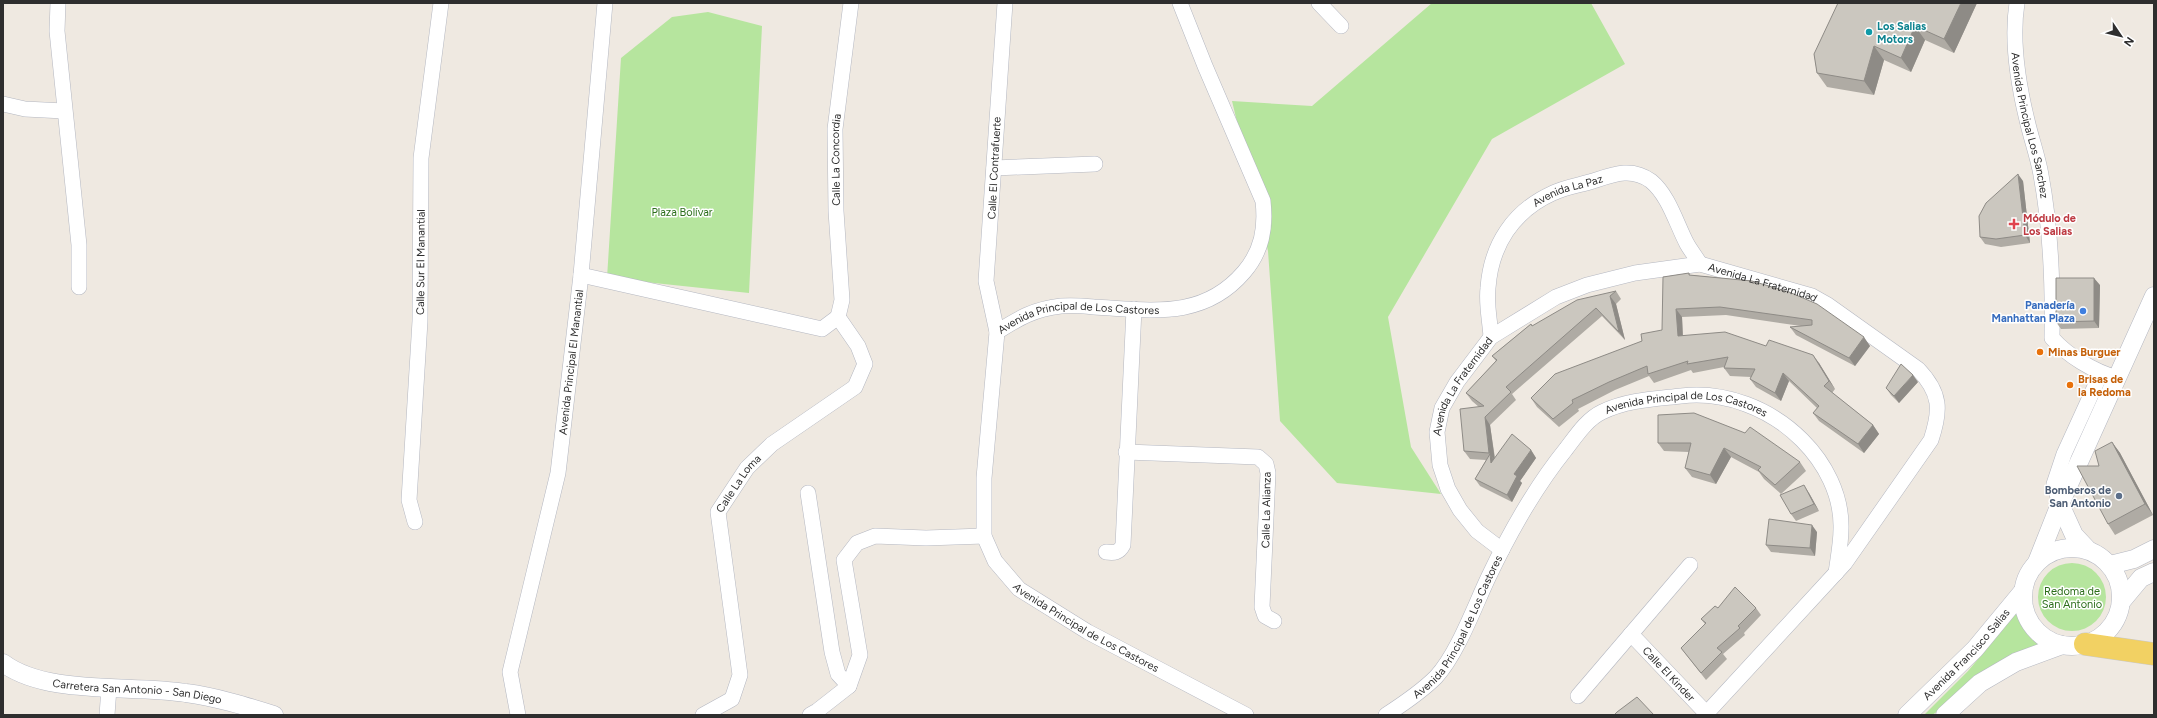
<svg xmlns="http://www.w3.org/2000/svg" width="2157" height="718" font-family="Figtree,sans-serif">
<rect width="100%" height="100%" fill="#efe9e1"/>
<path fill="#b6e59e" d="M1432,3H1591L1625,64L1492,139L1388,317L1411,447L1441,494L1337,483L1280,421L1268,251L1232,101L1312,106Z
M708,12L762,26L749,293L607,278L621,58L672,17Z
M2038 597a34 34 0 1 1 68 0a34 34 0 1 1-68 0Z
M2016,607L2029,636L2040,645L1932,715H1924L1968,671L1990,645Z"/>
<g fill="none" stroke-linecap="round" stroke-linejoin="round">
<defs>
<g id="minor">
<path d="M58,3L57,31L79,245V287"/>
<path id="s1" d="M1005,3L986,281L997,332L984,478V536L995,561L1019,589L1088,632L1246,715"/>
<path d="M1319,3L1341,26"/>
<path id="s2" d="M2017,3C2011,41 2018,83 2027,120C2031,138 2038,157 2041,175C2051,229 2053,284 2052,338C2068,356 2093,371 2117,378"/>
<path d="M3,104L25,109L64,111"/>
<path d="M994,168L1095,164"/>
<path d="M581,275L822,329L838,317"/>
<path id="s3" d="M838,317L842,300L836,211L835,129L851,3"/>
<path id="s4" d="M997,332C1019,318 1034,309 1061,306C1072,305 1084,306 1094,307C1151,310 1203,320 1244,272C1262,251 1266,228 1263,201L1205,66L1180,3"/>
<path id="s5" d="M1491,337C1490,321 1486,304 1488,288C1491,245 1513,211 1553,193C1565,187 1580,185 1593,181C1614,174 1632,167 1651,181C1669,196 1676,223 1687,244C1691,251 1696,257 1700,264"/>
<path d="M1126,452L1258,457L1266,464L1268,473L1262,607L1265,616L1274,621"/>
<path d="M808,493L832,652L838,674L849,686"/>
<path d="M2060,504L2054,484L2064,454L2101,373"/>
<path id="s6" d="M415,522L409,500L420,321L421,158L441,3"/>
<path id="s7" d="M1502,550L1477,531L1460,510L1448,489L1440,465L1437,432L1442,408L1457,382L1491,337L1556,297L1587,285L1635,273L1700,264L1812,296L1828,305L1918,369C1941,393 1941,410 1931,440L1845,563L1705,715"/>
<path d="M1106,552C1114,553 1119,553 1123,545L1134,309"/>
<path id="s8" d="M1631,634L1707,714"/>
<path d="M1578,696L1690,565"/>
<path d="M107,715L109,688"/>
<path id="s9" d="M518,715L510,672L558,473L581,275L605,3"/>
<path id="s10" d="M703,715L732,699L740,675L718,512L747,468L772,444L855,387L865,364L858,346L838,317"/>
<path d="M810,715L817,711L849,686L860,655L844,560L857,543L875,536L926,538L984,536"/>
<path id="s11" d="M1386,715C1403,704 1421,692 1436,677C1458,653 1475,605 1489,576C1509,534 1537,485 1566,449C1576,436 1587,419 1602,412C1627,400 1654,399 1681,396C1725,391 1770,408 1802,440C1825,463 1842,495 1841,529C1841,543 1838,558 1836,573"/>
</g>
<g id="tertiary">
<path d="M2060,504L2074,535L2088,550"/>
<circle cx="2072" cy="597" r="49"/>
<path d="M2037,562L2060,504L2154,296"/>
<path d="M2110,565L2134,559L2154,549"/>
<path d="M2121,602L2141,578L2154,572"/>
<path id="s12" d="M3,663C47,696 132,684 186,693C216,697 245,706 274,715"/>
<path id="s13" d="M1907,715L1975,649L2023,591"/>
<path d="M1945,715L1980,683L2016,662L2062,645"/>
</g>
<path id="primary" d="M2085,644L2154,654"/>
</defs>
<use href="#minor" stroke="#b4b7c1" stroke-width="16"/>
<use href="#tertiary" stroke="#b4b7c1" stroke-width="19"/>
<use href="#primary" stroke="#c9c9c9" stroke-width="23"/>
<use href="#minor" stroke="#fff" stroke-width="15"/>
<use href="#tertiary" stroke="#fff" stroke-width="18"/>
<use href="#primary" stroke="#f2d163" stroke-width="22"/>
</g>
<path fill="#afaba4" d="M1977,3L1954,53L1925,40L1911,72L1884,60L1874,95L1827,87L1817,73L1814,54Z
M2023,181L2030,243L2001,247L1985,244L1980,237Z
M1689,273L1690,275L1752,281L1870,346L1855,366L1796,335L1790,327L1801,326L1726,315L1682,317L1683,335L1819,363L1835,389L1832,393L1873,425L1879,434L1864,453L1819,421L1813,413L1817,408L1789,381L1781,401L1756,387L1750,379L1751,377L1730,376L1724,368V367L1693,373L1691,370L1654,383L1649,376L1615,390L1578,409L1579,411L1559,427L1537,407L1531,398L1642,341L1662,330Z
M2100,285L2099,328L2061,329L2056,322Z
M1616,291L1621,299L1616,304L1625,340L1602,316L1512,394L1516,400L1490,425L1495,458L1531,450L1536,458L1520,481L1522,483L1512,502L1480,486L1475,479L1486,460L1470,459L1464,451L1479,407L1472,401L1466,393L1496,361L1492,356L1531,324L1532,326Z
M1918,382L1899,403L1891,395L1886,388Z
M1658,415L1800,462L1806,471L1781,494L1764,479L1759,472L1731,457L1716,484L1692,477L1685,468L1689,452L1664,451L1658,443Z
M2112,442L2120,453L2153,515L2115,535L2108,524L2099,466Z
M1809,493L1819,511L1796,521L1791,514Z
M1817,532L1815,556L1771,552L1766,545Z
M1718,608H1756L1761,615L1744,633L1745,635L1723,654L1727,659L1706,680L1681,648L1705,624L1701,619Z"/>
<path fill="#8e8b86" d="M1961,3H1977L1954,53L1944,39Z
M1915,26L1925,40L1911,72L1901,58Z
M1874,46L1884,60L1874,95L1864,81Z
M2018,174L2023,181L2030,243L2025,235Z
M2094,278L2100,285L2099,328L2094,321Z
M1610,296L1616,304L1625,340L1619,332Z
M1676,309L1682,317L1683,344L1678,336Z
M1864,337L1870,346L1855,366L1849,358Z
M1813,355L1819,363L1835,389L1829,381Z
M1783,373L1789,381L1781,401L1775,393Z
M1913,375L1918,382L1899,403L1894,396Z
M1485,417L1490,425L1495,461L1489,453Z
M1873,425L1879,434L1864,453L1858,444Z
M2112,442L2120,453L2153,515L2145,504Z
M1724,448L1731,457L1716,484L1710,475Z
M1531,450L1536,458L1520,481L1522,483L1512,502L1507,495L1514,474Z
M1490,454L1495,462L1491,463Z
M1804,485L1809,493L1819,511L1814,504Z
M1812,525L1817,532L1815,556L1810,548Z"/>
<path fill="#cbc7bf" stroke="#8e8b86" d="M1838,3H1961L1944,39L1915,26L1901,58L1874,46L1864,81L1817,73L1814,54Z
M2018,174L2025,235L1996,239L1980,237L1979,216L1986,203Z
M1689,273V275L1752,281L1789,292L1817,304L1864,337L1849,358L1790,327L1812,325V320L1720,307L1676,309L1678,336L1725,332L1766,346L1769,340L1813,355L1829,381L1824,386L1873,425L1858,444L1813,413L1819,406L1783,373L1775,393L1750,379L1755,369L1724,368L1728,357L1687,364L1688,361L1648,374L1647,366L1609,382L1572,400L1573,403L1553,419L1531,398L1555,374L1642,341L1641,334L1662,330L1663,277Z
M2056,278H2094V321L2056,322Z
M1616,291L1610,296L1619,332L1596,308L1506,387L1511,392L1485,417L1489,453L1464,451L1460,409L1484,406L1466,393L1497,360L1492,356L1531,324L1532,326L1577,300Z
M1901,364L1913,375L1894,396L1886,388Z
M1694,413L1745,433L1750,427L1800,462L1775,485L1758,470L1761,467L1724,448L1710,475L1685,468L1691,443H1658V415Z
M1512,434L1531,450L1514,474L1517,476L1507,495L1475,479L1490,454L1491,463Z
M2112,442L2145,504L2108,524L2077,466H2099L2095,451Z
M1804,485L1814,504L1791,514L1780,495Z
M1769,519L1812,525L1810,548L1766,545Z
M1735,587L1756,608L1738,626L1740,628L1717,648L1722,652L1701,673L1681,648L1706,623L1701,619L1715,606L1718,608Z
M1637,697L1654,715H1614L1617,712Z"/>
<circle fill="#0f9aa8" stroke="#fff" stroke-width="1.5" cx="1869" cy="32" r="4"/>
<path fill="#e0444e" stroke="#fff" stroke-width="1.5" d="M2012 218h4v4h4v4h-4v4h-4v-4h-4v-4h4z"/>
<circle fill="#3f7fe0" stroke="#fff" stroke-width="1.5" cx="2083" cy="311" r="4"/>
<g fill="#e8710a" stroke="#fff" stroke-width="1.5">
<circle cx="2040" cy="352" r="4"/>
<circle cx="2070" cy="385" r="4"/>
</g>
<circle fill="#5c6f8a" stroke="#fff" stroke-width="1.5" cx="2119" cy="496" r="4"/>
<g text-anchor="middle" stroke-width="3" stroke-linejoin="round" paint-order="stroke">
<g font-size="11" font-weight="bold" fill="#0d838f" stroke="#fff" text-anchor="start">
<text x="1877" y="30">Los Salias<tspan x="1877" dy="13">Motors</tspan></text>
</g>
<g font-size="11" fill="#2e2e2e" stroke="#fff">
<text dy="4" stroke="none"><textPath href="#s2" startOffset="124">Avenida Principal Los Sanchez</textPath></text>
<text dy="4" stroke="none"><textPath href="#s3" startOffset="158">Calle La Concordia</textPath></text>
<text transform="translate(994 168) rotate(-87)" y="4">Calle El Contrafuerte</text>
<text dy="4" stroke="none"><textPath href="#s5" startOffset="185">Avenida La Paz</textPath></text>
<text dy="4" stroke="none"><textPath href="#s6" startOffset="261">Calle Sur El Manantial</textPath></text>
<text dy="4" stroke="none"><textPath href="#s7" startOffset="542">Avenida La Fraternidad</textPath></text>
<text dy="4" stroke="none"><textPath href="#s4" startOffset="85">Avenida Principal de Los Castores</textPath></text>
<text dy="4" stroke="none"><textPath href="#s9" startOffset="360">Avenida Principal El Manantial</textPath></text>
<text dy="4" stroke="none"><textPath href="#s7" startOffset="194">Avenida La Fraternidad</textPath></text>
<text dy="4" stroke="none"><textPath href="#s11" startOffset="465">Avenida Principal de Los Castores</textPath></text>
<text dy="4" stroke="none"><textPath href="#s10" startOffset="258">Calle La Loma</textPath></text>
<text transform="translate(1266 510) rotate(-89)" y="4">Calle La Alianza</text>
<text dy="4" stroke="none"><textPath href="#s11" startOffset="117">Avenida Principal de Los Castores</textPath></text>
<text dy="4" stroke="none"><textPath href="#s1" startOffset="677">Avenida Principal de Los Castores</textPath></text>
<text dy="4" stroke="none"><textPath href="#s13" startOffset="85">Avenida Francisco Salias</textPath></text>
<text dy="4" stroke="none"><textPath href="#s8" startOffset="55">Calle El Kinder</textPath></text>
<text dy="4" stroke="none"><textPath href="#s12" startOffset="139">Carretera San Antonio - San Diego</textPath></text>
</g>
<g font-size="11" fill="#2c6e1b" stroke="#fff">
<text x="682" y="216">Plaza Bolívar</text>
<text x="2072" y="595">Redoma de<tspan x="2072" dy="13">San Antonio</tspan></text>
</g>
<g font-size="11" font-weight="bold" fill="#be3a42" stroke="#fff" text-anchor="start">
<text x="2023" y="222">Módulo de<tspan x="2023" dy="13">Los Salias</tspan></text>
</g>
<g font-size="11" font-weight="bold" fill="#366cbe" stroke="#fff" text-anchor="end">
<text x="2075" y="309">Panadería<tspan x="2075" dy="13">Manhattan Plaza</tspan></text>
</g>
<g font-size="11" font-weight="bold" fill="#c56008" stroke="#fff" text-anchor="start">
<text x="2048" y="356">Minas Burguer</text>
<text x="2078" y="383">Brisas de<tspan x="2078" dy="13">la Redoma</tspan></text>
</g>
<g font-size="11" font-weight="bold" fill="#4e5e75" stroke="#fff" text-anchor="end">
<text x="2111" y="494">Bomberos de<tspan x="2111" dy="13">San Antonio</tspan></text>
</g>
</g>
<rect width="2157" height="718" fill="none" stroke="#2e2e2e" stroke-width="8"/>
<g transform="translate(2121 36) rotate(125)" stroke="#ffffff" stroke-width="3" paint-order="stroke">
<path d="M0-3L7 15L0 10L-7 15Z" fill="#2e2e2e"/>
<text y="-6" font-size="11" font-weight="bold" text-anchor="middle" fill="#2e2e2e">N</text>
</g>
</svg>
